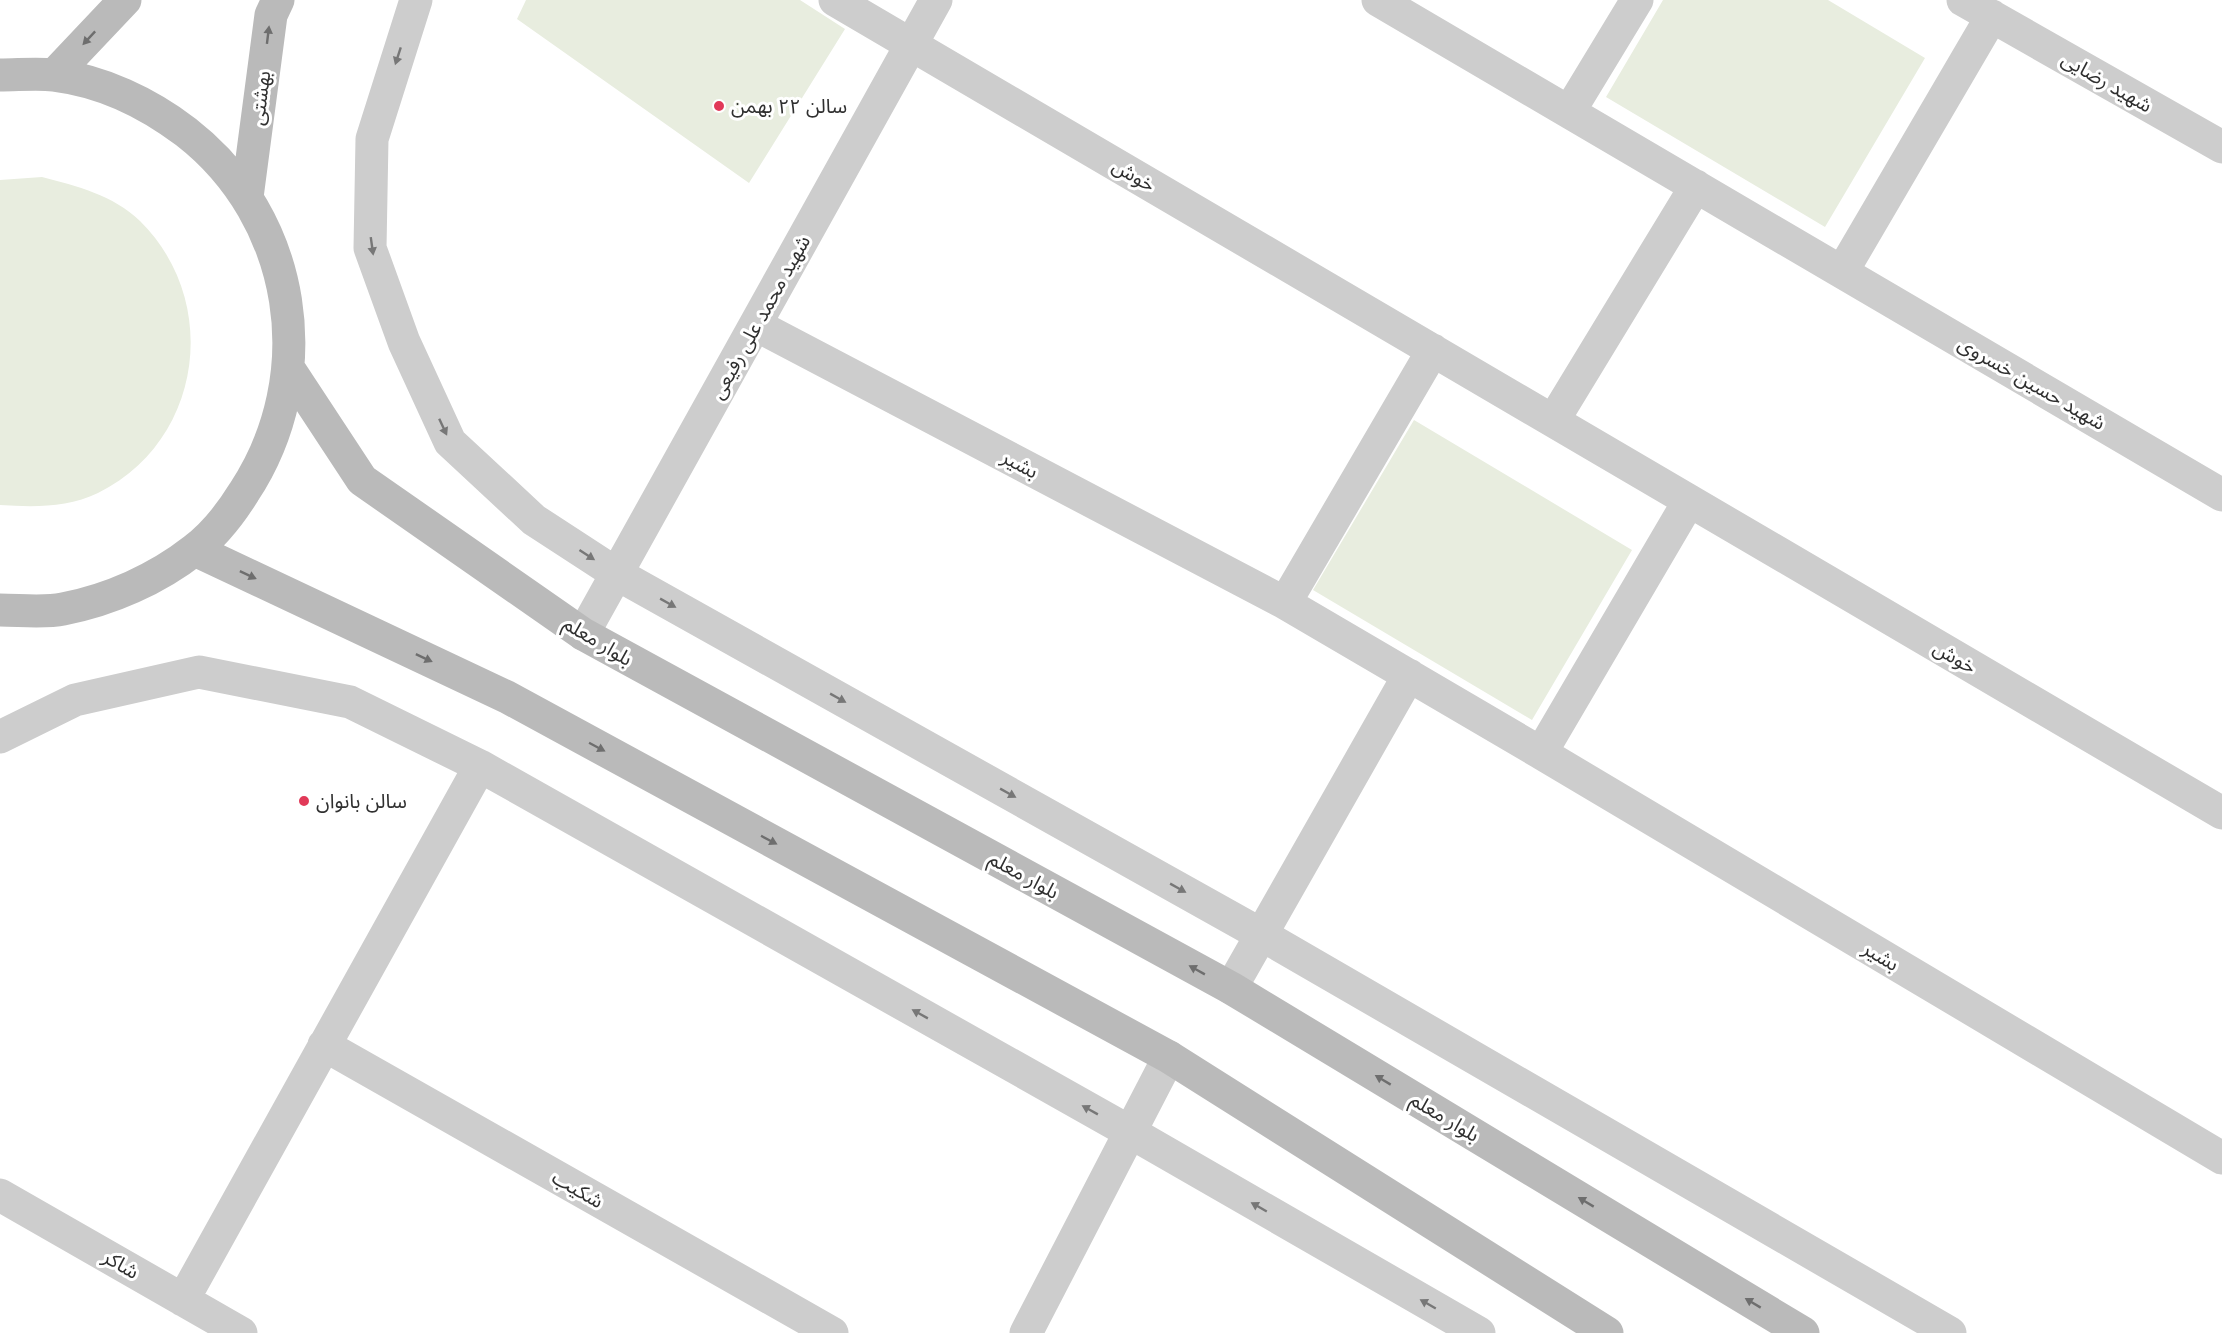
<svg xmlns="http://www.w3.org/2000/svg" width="2222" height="1333" font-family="'Varela Round','Noto Sans Arabic',sans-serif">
<rect width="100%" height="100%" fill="#fff"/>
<path fill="#e8eddf" d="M526,0H800L845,29L749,183L517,19Z
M1663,0H1828L1925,58L1825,227L1606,97Z
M42,177C77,186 113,195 140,221C222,302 202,442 98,493C67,508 33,507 0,505V180Z
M1414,420L1632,550L1532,720L1313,590Z"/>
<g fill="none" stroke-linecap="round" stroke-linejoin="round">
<path stroke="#cdcdcd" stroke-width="33" d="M416,0L372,139L370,248L404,342L450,442L534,520L617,574L1262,935L1950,1333
M835,0L2222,813
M1378,0L2222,495
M1963,0L2222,147
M1569,112L1637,0
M1842,272L1992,16
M756,325L1285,603L1541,753L1689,501
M1553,421L1696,186
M1285,603L1433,350
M583,634L936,0
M0,737L75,700L199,672L350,702L480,766L1130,1132L1479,1333
M1541,753L2222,1158
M1231,988L1409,675
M324,1045L832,1333
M0,1195L241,1333
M183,1300L480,766
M1026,1333L1169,1057"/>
<path stroke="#bababa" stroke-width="33" d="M0,75C18,75 37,73 54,75C102,81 148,103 186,132C297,218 321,375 244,492C231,513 214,535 194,550C157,579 110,600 63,609C44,613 20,610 0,610
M54,75L125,0
M247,197L271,15L278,0
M289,369L362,480L583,634L1231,988L1803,1333
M195,550L507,697L1169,1057L1607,1333"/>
</g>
<defs><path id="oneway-solid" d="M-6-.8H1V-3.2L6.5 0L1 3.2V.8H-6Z" transform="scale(1.5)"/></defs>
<g fill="#6e6e6e">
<use href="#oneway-solid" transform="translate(268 35) rotate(-83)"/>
<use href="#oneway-solid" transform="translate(89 38) rotate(133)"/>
<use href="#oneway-solid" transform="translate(248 575) rotate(25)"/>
<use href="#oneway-solid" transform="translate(424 658) rotate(25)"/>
<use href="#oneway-solid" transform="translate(597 747) rotate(28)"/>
<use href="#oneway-solid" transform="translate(769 840) rotate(28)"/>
<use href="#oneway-solid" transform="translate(1197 970) rotate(-151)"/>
<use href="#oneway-solid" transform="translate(1383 1080) rotate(-149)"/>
<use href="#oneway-solid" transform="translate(1586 1202) rotate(-149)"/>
<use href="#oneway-solid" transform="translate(1753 1303) rotate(-149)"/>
</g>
<g fill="#777">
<use href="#oneway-solid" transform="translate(398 56) rotate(108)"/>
<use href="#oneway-solid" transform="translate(372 246) rotate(82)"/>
<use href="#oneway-solid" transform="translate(443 427) rotate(65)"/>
<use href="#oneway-solid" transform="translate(587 555) rotate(33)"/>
<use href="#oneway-solid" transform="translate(668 603) rotate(29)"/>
<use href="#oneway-solid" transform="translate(838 698) rotate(29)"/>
<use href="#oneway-solid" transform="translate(1008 793) rotate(29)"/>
<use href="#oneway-solid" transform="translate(1178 888) rotate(29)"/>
<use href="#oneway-solid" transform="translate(920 1014) rotate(-151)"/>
<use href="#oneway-solid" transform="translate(1090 1110) rotate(-151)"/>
<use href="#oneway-solid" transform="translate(1259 1207) rotate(-150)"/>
<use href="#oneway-solid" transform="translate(1428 1304) rotate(-150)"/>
</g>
<g fill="#e13958" stroke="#fff" stroke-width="2">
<circle cx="719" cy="106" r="6"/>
<circle cx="304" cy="801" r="6"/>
</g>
<g text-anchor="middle" stroke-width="6" stroke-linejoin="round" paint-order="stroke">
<g font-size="20" fill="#303030" stroke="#fff">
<text transform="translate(2107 82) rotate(30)" y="7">شهید رضایی</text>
<text transform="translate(260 98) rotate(-83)" y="7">بهشتی</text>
<text transform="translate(1134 175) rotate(30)" y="7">خوش</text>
<text transform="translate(760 317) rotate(-61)" y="7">شهید محمد علی رفیعی</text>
<text transform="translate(2032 383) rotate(30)" y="7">شهید حسین خسروی</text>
<text transform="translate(1020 464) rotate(28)" y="7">بشیر</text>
<text transform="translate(598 641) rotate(31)" y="7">بلوار معلم</text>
<text transform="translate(1955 657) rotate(30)" y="7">خوش</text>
<text transform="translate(1024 875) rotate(29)" y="7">بلوار معلم</text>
<text transform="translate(1881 956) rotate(31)" y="7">بشیر</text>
<text transform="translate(1445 1117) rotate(31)" y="7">بلوار معلم</text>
<text transform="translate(578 1189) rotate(30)" y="7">شکیب</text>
<text transform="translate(121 1264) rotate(30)" y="7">شاکر</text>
</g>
<g font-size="20" fill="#303030" stroke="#fff" text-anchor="start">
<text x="731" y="113">سالن ۲۲ بهمن</text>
<text x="316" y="808">سالن بانوان</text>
</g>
</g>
</svg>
